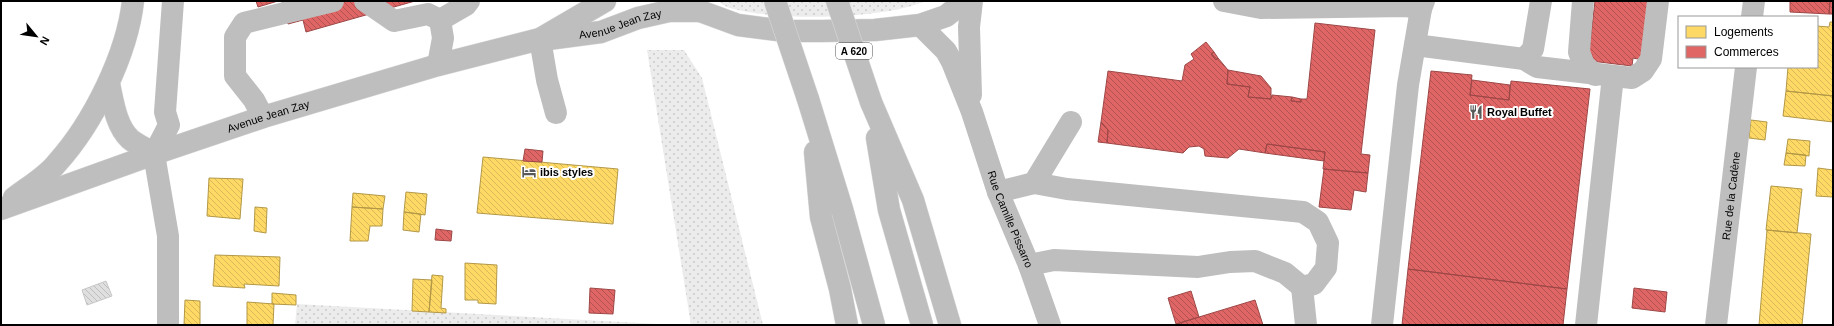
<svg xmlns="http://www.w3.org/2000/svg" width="1834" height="326" font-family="Arial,sans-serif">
<defs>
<pattern id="grass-dots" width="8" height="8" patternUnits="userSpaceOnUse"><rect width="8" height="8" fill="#ececec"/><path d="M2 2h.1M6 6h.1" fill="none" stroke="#c9c9c9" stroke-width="1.8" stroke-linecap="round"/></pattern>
<pattern id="homes-back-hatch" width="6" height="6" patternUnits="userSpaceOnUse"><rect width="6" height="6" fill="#ffd966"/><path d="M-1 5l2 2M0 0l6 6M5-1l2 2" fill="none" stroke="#d9b857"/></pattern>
<pattern id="shops-back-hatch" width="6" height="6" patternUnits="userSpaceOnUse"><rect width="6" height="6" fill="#e06666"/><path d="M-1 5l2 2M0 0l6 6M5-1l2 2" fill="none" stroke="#b35252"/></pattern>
<pattern id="building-back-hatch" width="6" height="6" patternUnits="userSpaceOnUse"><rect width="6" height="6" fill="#dfdfdf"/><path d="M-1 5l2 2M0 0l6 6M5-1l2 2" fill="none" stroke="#bebebe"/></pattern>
</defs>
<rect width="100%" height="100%" fill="#fff"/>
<path fill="url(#grass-dots)" d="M717,1H925C882,20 776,21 730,8C726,7 721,3 717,1Z
M647,50H684L702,78L763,325H691Z
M297,304L676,325H295Z"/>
<path fill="url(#homes-back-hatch)" stroke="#b29847" d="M1830,22H1833V96L1786,91L1788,67H1817V26L1829,27Z
M1786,91L1833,96V122L1783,116Z
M1751,120L1767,122L1765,140L1749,138Z
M1788,139L1810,141L1809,156L1786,153Z
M1786,153L1806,155L1805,166L1784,165Z
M483,157L618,169L613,224L477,213Z
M1818,168L1833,170V197L1816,196Z
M209,178L243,179L240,219L207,216Z
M1771,186L1802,189L1797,233L1766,230Z
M406,192L427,194L425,215L404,212Z
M353,193L385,196L383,209L352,207Z
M255,207L267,208L266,233L254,231Z
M352,207L383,209L382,226H370L368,241H350Z
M404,212L421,214L419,232L403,230Z
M1767,230L1811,234L1802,325H1759Z
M215,255L280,257L279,286L244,284L245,288L213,286Z
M465,263L497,265L496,304L478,303V300H465Z
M432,275L443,276L441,308L446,309V313L429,312Z
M413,279L432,280L429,312L412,311Z
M272,293L296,295V305L272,304Z
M185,300L200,301V325H184Z
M247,302L274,304L273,325H247Z"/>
<path fill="url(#shops-back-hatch)" stroke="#9d4747" d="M256,1H278L258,7Z
M282,1H415L306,32L303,20L288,24Z
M1595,1H1650L1643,60L1633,58L1632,66L1591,61L1592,54L1589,53Z
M1790,1H1830L1829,14L1790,12Z
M1830,1H1833V14H1829Z
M1315,23L1375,30L1361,154L1370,155L1368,173L1323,169L1325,152L1267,144L1265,153L1239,149L1228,158L1205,156L1204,149L1199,146L1189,147L1183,153L1107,143L1108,130L1101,122L1108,71L1182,81L1185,65L1194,59L1191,54L1206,42L1214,52L1211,54L1216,60L1218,58L1228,70L1227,84L1250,87L1248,97L1271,99L1272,95L1292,97L1291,101L1301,102V99H1307Z
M1214,52L1218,58L1216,60L1211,54Z
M1228,70L1261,76L1271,88V99L1248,97L1250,87L1227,84Z
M1431,71L1472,75L1470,95L1509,100L1511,81L1590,89L1567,289L1408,269Z
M1472,80L1510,85L1509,100L1470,95Z
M1292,97L1301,99V102L1291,101Z
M1101,122L1108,130L1107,143L1098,142Z
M1267,144L1325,152L1324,161L1265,153Z
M525,149L543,151L542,162L523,161Z
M1324,169L1368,173L1366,192L1354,190L1351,210L1319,207Z
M436,229L452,231L451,241L435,240Z
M1408,269L1567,289L1563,325H1402Z
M590,288L615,290L613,314L589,313Z
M1634,288L1667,292L1665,312L1632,308Z
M1191,291L1199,317L1176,324L1168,298Z
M1255,300L1263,325H1174L1199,317Z"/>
<path fill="url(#building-back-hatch)" stroke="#c7c7c7" d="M106,281L112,296L87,305L82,290Z"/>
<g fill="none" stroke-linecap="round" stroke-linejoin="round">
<defs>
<g id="major">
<path d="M685,1L700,11L738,25L785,31H822L875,30L920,25L946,16L965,1"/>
<path id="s3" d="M548,39L601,32L638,18L669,11H700"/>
<path d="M109,84C113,102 116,126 130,139C137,145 147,149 154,154"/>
<path d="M14,198C28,187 46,177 57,163C93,123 127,55 133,1"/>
<path id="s4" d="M1,209L154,154L263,117L438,65L540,39L605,1"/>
</g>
<path id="highway" d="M808,99L842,209L874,325
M871,102L913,200L950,325
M877,138L889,210L922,325
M815,152L821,217L840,289L847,325"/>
</defs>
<use href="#major" stroke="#dbdbdb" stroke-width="23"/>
<use href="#highway" stroke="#dbdbdb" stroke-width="23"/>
<g stroke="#bebebe" stroke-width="22">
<path d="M365,1L394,21L428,14L440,20L443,38L438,65"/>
<path d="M1224,1L1261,8L1406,6L1421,9"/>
<path d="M1583,1L1579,52L1584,65L1595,75"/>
<path d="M1752,17L1754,1"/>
<path d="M440,20L466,5L469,1"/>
<path id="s1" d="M920,25L946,51L952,62L972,112L998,192L1029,265L1050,325"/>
<path d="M540,39L547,80L556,113"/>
<path d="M1415,45L1524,59L1533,49L1541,1"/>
<path d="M1524,59L1537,67L1632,78L1643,71L1651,59L1658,1"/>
<path d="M971,95L969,27L972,1"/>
<path d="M263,117L254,100L235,76V37L244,23L333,1"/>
<path d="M998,192L1034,183L1071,122"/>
<path d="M1029,265L1054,260L1198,267L1230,262L1255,261L1285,273L1302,287L1314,284L1326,268L1328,243L1318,222L1303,212L1067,189L1034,183"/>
<path d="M1302,287L1306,325"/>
<path d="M168,325V236L154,154L169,125L165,112L173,1"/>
<path d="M1382,325L1408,85L1421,9L1424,1"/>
<path d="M1586,325L1613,76"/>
<path id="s2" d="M1716,325L1746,67"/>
</g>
<use href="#major" stroke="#bebebe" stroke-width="22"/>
<use href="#highway" stroke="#bebebe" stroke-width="22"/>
<defs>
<path id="highway-bridge" d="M775,1L808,99
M837,1L871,102"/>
</defs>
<use href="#highway-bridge" stroke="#dbdbdb" stroke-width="23" stroke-linecap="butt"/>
<use href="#highway-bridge" stroke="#bebebe" stroke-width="22"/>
</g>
<defs>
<symbol id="restaurant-bare" viewBox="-9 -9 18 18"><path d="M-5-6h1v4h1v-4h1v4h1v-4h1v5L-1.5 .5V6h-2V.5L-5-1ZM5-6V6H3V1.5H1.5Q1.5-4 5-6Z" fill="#595959" stroke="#fff" stroke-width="2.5" paint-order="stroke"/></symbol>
<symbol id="hotel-bare" viewBox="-9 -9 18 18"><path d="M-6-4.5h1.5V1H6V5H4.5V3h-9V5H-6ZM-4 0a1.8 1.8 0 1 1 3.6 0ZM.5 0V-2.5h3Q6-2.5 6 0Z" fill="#595959" stroke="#fff" stroke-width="2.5" paint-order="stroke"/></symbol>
</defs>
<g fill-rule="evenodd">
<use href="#restaurant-bare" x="1466" y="102" width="20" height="20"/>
<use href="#hotel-bare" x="519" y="162" width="20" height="20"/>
</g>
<g text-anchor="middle" stroke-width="4" stroke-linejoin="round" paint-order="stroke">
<rect fill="#fff" stroke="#4c4c4c" stroke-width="1" x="836" y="43" width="36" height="16" rx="3"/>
<g font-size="10" font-weight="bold" fill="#000">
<text x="854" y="55">A 620</text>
</g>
<g font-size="11" fill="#000" stroke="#fff">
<text dy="4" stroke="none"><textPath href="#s3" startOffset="74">Avenue Jean Zay</textPath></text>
<text dy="4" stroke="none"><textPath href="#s4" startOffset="283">Avenue Jean Zay</textPath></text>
<text dy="4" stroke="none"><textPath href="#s2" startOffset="130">Rue de la Cadène</textPath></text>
<text dy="4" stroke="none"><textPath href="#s1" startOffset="217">Rue Camille Pissarro</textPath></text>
</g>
<g font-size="11" font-weight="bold" fill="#000" stroke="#fff" text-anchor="start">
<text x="1487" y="116">Royal Buffet</text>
<text x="540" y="176">ibis styles</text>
</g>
</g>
<rect width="1834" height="326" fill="none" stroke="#000000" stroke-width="4"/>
<rect x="1678" y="16" width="140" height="52" fill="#ffffff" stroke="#999999"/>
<rect x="1686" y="26" width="20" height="12" fill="#ffd966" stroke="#999999"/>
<text x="1714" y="36" font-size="12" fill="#000000">Logements</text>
<rect x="1686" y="46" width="20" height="12" fill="#e06666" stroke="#999999"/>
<text x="1714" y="56" font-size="12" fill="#000000">Commerces</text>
<g transform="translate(36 36) rotate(119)" stroke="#ffffff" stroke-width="3" paint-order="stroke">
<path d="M0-3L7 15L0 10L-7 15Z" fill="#000000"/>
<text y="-6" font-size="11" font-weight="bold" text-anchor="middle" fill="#000000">N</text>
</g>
</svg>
